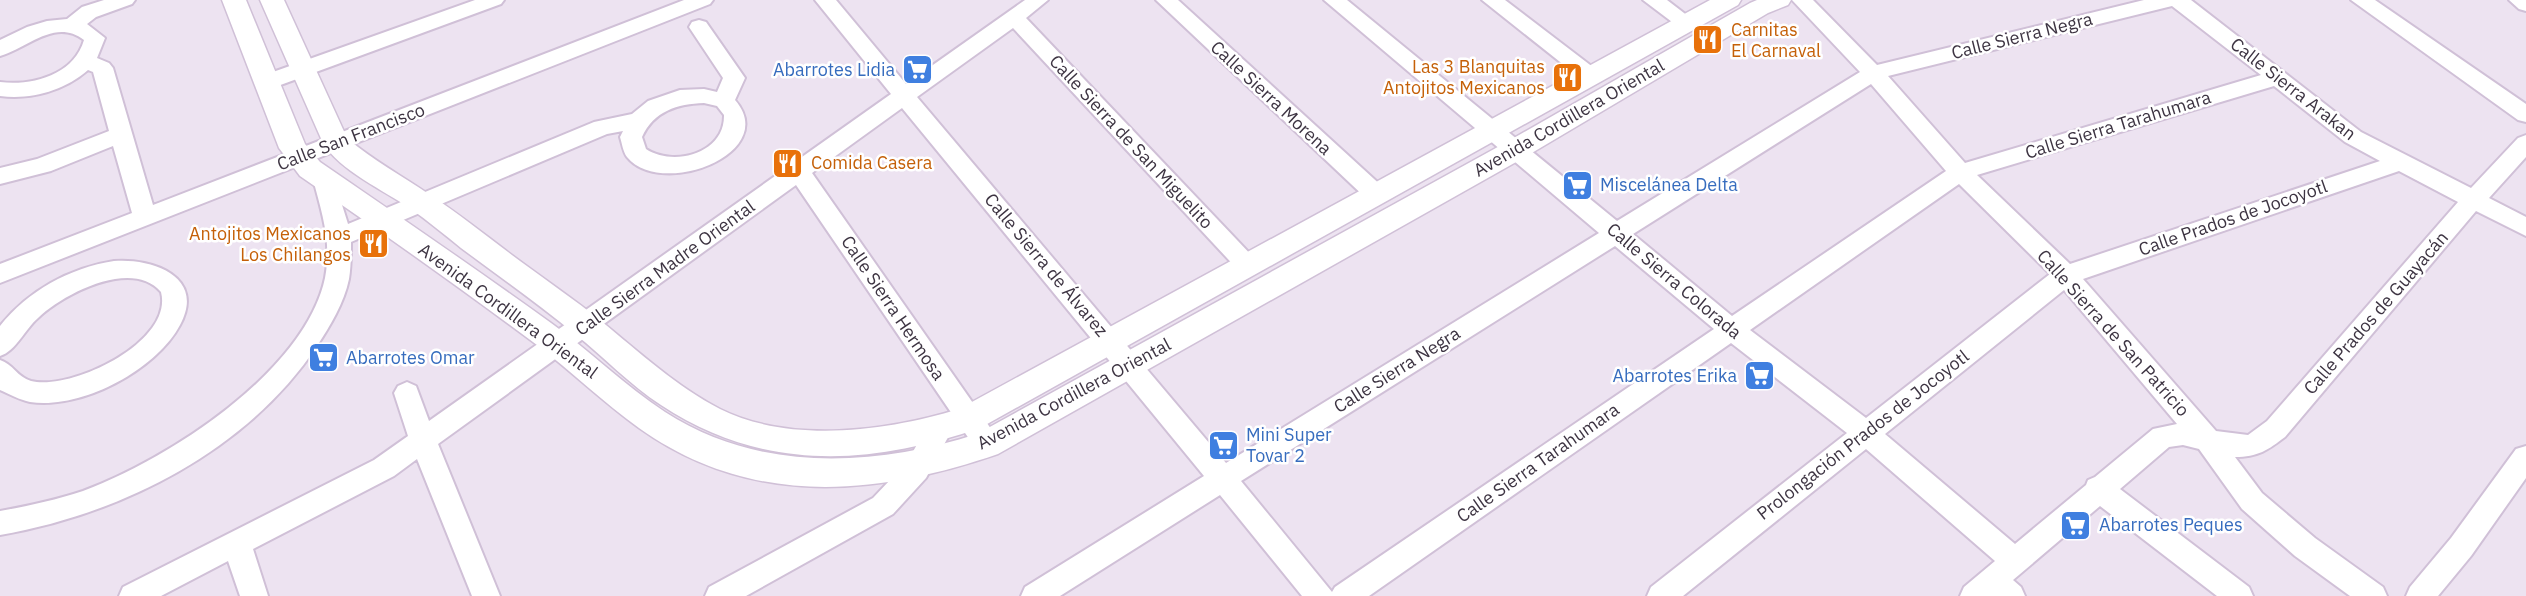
<svg xmlns="http://www.w3.org/2000/svg" width="2526" height="596" font-family="'IBM Plex Sans',sans-serif">
<rect width="100%" height="100%" fill="#ede3f1"/>
<g fill="none" stroke-linecap="round" stroke-linejoin="round">
<defs>
<path id="minor" d="M104,0H135L132,4L96,17L87,24L105,38L97,58L109,63L113,68L153,205L684,0H713L710,4L0,283V264L132,213L113,146L51,171L0,184V168L37,159L109,131L93,72L88,70C64,91 31,100 0,96V82C32,86 74,75 84,40C55,18 28,48 0,56V40L27,27L47,21L67,19L82,7Z
M475,0H504L501,4L275,87H259L256,82L259,77Z
M815,0H836L906,84L1025,0H1048L1026,18L1256,260L1260,266L1256,272L1248,275L1240,272L1013,28L917,97L1226,463L1599,233L1324,0H1347L1617,221L1860,72L1792,0H1813L1877,65L2144,0H2191L2361,132L2471,188L2518,138L2526,135V157L2489,198L2526,217V236L2476,211L2285,437C2268,450 2258,457 2235,457L2262,493L2315,538L2383,587L2387,596H2350L2295,556L2242,509L2199,449L2183,445L2169,447L2120,489L2249,587L2253,596H2217L2100,506L2013,580L2021,587L2025,596H1960L1964,587L1995,561L1866,449L1683,596H1647L1651,587L1847,433L1731,343L1369,596H1302L1220,495L1060,596H1021L1025,587L1204,476L902,108L812,173L996,436L1000,444L996,452L987,455L978,452L796,185L438,444L500,596H472L417,459L394,476L253,549L268,596H240L228,561L161,596H119L123,587L374,460L408,436L394,393L398,386L407,382L416,386L429,421L891,94ZM2172,6L2261,75L1965,163L1888,76ZM1871,84L1946,171L1732,316L1633,234ZM2274,86L2345,142L2380,161L2070,264L1977,175ZM2399,171L2458,202L2267,421L2248,435L2216,431L2083,279ZM1959,184L2050,274L1866,418L1750,330ZM1615,246L1714,329L1335,587L1332,592L1241,481ZM2064,290L2177,424L2153,429L2095,477L2088,480L2086,485L2015,544L1885,434Z
M1156,0H1178L1385,189L1388,195L1385,201L1377,203L1369,201Z
M1482,0H1505L1598,71L1602,76L1598,81H1584Z
M1643,0H1667L1697,23L1694,28H1680Z
M2351,0H2375L2526,104V122L2518,120Z
M2509,0H2526V11L2519,9Z
M699,20L706,22L745,78L735,100C781,153 661,199 627,157C623,152 622,143 620,137L623,131L607,134L351,242C351,254 351,267 349,279C344,303 330,326 317,346C247,451 121,514 0,535V511C28,506 56,500 83,491C167,460 305,372 325,278C332,243 322,213 313,179L316,173L324,171L332,173L348,224L594,122L632,114L648,101L680,90L704,89L717,92L723,78L689,27L692,22ZM704,103L717,106L724,115C725,154 673,167 646,149L642,137C654,111 677,104 704,103Z
M114,261C153,258 206,277 180,325C156,370 81,410 30,402C20,400 9,394 0,390V360C13,364 17,377 31,381C71,391 174,342 161,292C132,258 63,294 38,318C25,329 16,351 0,356V326C28,291 69,268 114,261Z
M940,417L949,420L953,428L926,478L893,514L746,596H705L709,587L873,498L907,462L931,420Z
M2526,446V478L2471,556L2438,596H2406L2410,587L2451,538L2516,449Z"/>
<path id="tertiary" d="M222,0H246L305,144L320,162C397,215 475,268 551,323C590,351 625,386 665,412C760,473 873,467 977,434L1505,143L1750,3L1757,0H1791L1788,5L1768,13L1525,157L998,454C876,496 751,508 639,428C604,403 572,372 537,345C459,287 380,231 300,176L279,148Z
M260,0H284L347,138C372,160 403,176 430,195C461,215 490,239 520,261C547,281 575,300 601,321C639,352 676,386 720,409C790,444 888,431 959,409L1710,0H1741L1738,5L980,428C870,466 762,472 661,405C630,385 604,357 575,334C538,304 499,276 461,248C445,235 428,221 411,209C385,191 339,170 323,143Z"/>
</defs>
<use href="#minor" stroke="#d0c0d7" stroke-width="4"/>
<use href="#tertiary" stroke="#d0c0d7" stroke-width="3"/>
<use href="#minor" fill="#fff" fill-rule="evenodd"/>
<use href="#tertiary" fill="#fff" fill-rule="evenodd"/>
</g>
<defs>
<symbol id="restaurant-square" viewBox="-11 -11 22 22"><rect x="-9" y="-9" width="18" height="18" rx="4" fill="#e8710a" stroke="#fff"/><path d="M-5-6h1v4h1v-4h1v4h1v-4h1v5L-1.5 .5V6h-2V.5L-5-1ZM5-6V6H3V1.5H1.5Q1.5-4 5-6Z" fill="#fff"/></symbol>
<symbol id="supermarket-square" viewBox="-11 -11 22 22"><rect x="-9" y="-9" width="18" height="18" rx="4" fill="#3f7fe0" stroke="#fff"/><path d="M-6-5.5h2.5l.6 2H6L4.5 2H-2.5L-4.4-4H-6ZM-1.5 3.2a1.3 1.3 0 1 0 .1 0ZM3 3.2a1.3 1.3 0 1 0 .1 0Z" fill="#fff"/></symbol>
</defs>
<g fill-rule="evenodd">
<use href="#restaurant-square" x="1690" y="22" width="35" height="35"/>
<use href="#supermarket-square" x="900" y="52" width="35" height="35"/>
<use href="#restaurant-square" x="1550" y="60" width="35" height="35"/>
<use href="#restaurant-square" x="770" y="146" width="35" height="35"/>
<use href="#supermarket-square" x="1560" y="168" width="35" height="35"/>
<use href="#restaurant-square" x="356" y="226" width="35" height="35"/>
<use href="#supermarket-square" x="306" y="340" width="35" height="35"/>
<use href="#supermarket-square" x="1742" y="358" width="35" height="35"/>
<use href="#supermarket-square" x="1206" y="428" width="35" height="35"/>
<use href="#supermarket-square" x="2058" y="508" width="35" height="35"/>
</g>
<g text-anchor="middle" stroke-width="5" stroke-linejoin="round" paint-order="stroke">
<g font-size="18" fill="#c56008" stroke="#fff" text-anchor="start">
<text x="1731" y="36">Carnitas<tspan x="1731" dy="21">El Carnaval</tspan></text>
<text x="1545" y="73" text-anchor="end">Las 3 Blanquitas<tspan x="1545" dy="21">Antojitos Mexicanos</tspan></text>
<text x="811" y="169">Comida Casera</text>
<text x="351" y="240" text-anchor="end">Antojitos Mexicanos<tspan x="351" dy="21">Los Chilangos</tspan></text>
</g>
<g font-size="18" fill="#3d3442" stroke="#fff">
<text transform="translate(2022 36) rotate(-14)" y="6">Calle Sierra Negra</text>
<text transform="translate(2293 89) rotate(38)" y="6">Calle Sierra Arakan</text>
<text transform="translate(1271 98) rotate(43)" y="6">Calle Sierra Morena</text>
<text transform="translate(1569 118) rotate(-30)" y="6">Avenida Cordillera Oriental</text>
<text transform="translate(2118 125) rotate(-17)" y="6">Calle Sierra Tarahumara</text>
<text transform="translate(351 137) rotate(-21)" y="6">Calle San Francisco</text>
<text transform="translate(1131 142) rotate(47)" y="6">Calle Sierra de San Miguelito</text>
<text transform="translate(2233 218) rotate(-19)" y="6">Calle Prados de Jocoyotl</text>
<text transform="translate(1046 265) rotate(50)" y="6">Calle Sierra de Álvarez</text>
<text transform="translate(665 268) rotate(-36)" y="6">Calle Sierra Madre Oriental</text>
<text transform="translate(1674 281) rotate(40)" y="6">Calle Sierra Colorada</text>
<text transform="translate(893 308) rotate(56)" y="6">Calle Sierra Hermosa</text>
<text transform="translate(508 311) rotate(36)" y="6">Avenida Cordillera Oriental</text>
<text transform="translate(2376 313) rotate(-49)" y="6">Calle Prados de Guayacán</text>
<text transform="translate(2113 333) rotate(48)" y="6">Calle Sierra de San Patricio</text>
<text transform="translate(1397 370) rotate(-32)" y="6">Calle Sierra Negra</text>
<text transform="translate(1074 394) rotate(-28)" y="6">Avenida Cordillera Oriental</text>
<text transform="translate(1863 435) rotate(-38)" y="6">Prolongación Prados de Jocoyotl</text>
<text transform="translate(1538 463) rotate(-35)" y="6">Calle Sierra Tarahumara</text>
</g>
<g font-size="18" fill="#366cbe" stroke="#fff" text-anchor="start">
<text x="895" y="76" text-anchor="end">Abarrotes Lidia</text>
<text x="1600" y="191">Miscelánea Delta</text>
<text x="346" y="364">Abarrotes Omar</text>
<text x="1737" y="382" text-anchor="end">Abarrotes Erika</text>
<text x="1246" y="441">Mini Super<tspan x="1246" dy="21">Tovar 2</tspan></text>
<text x="2099" y="531">Abarrotes Peques</text>
</g>
</g>
</svg>
